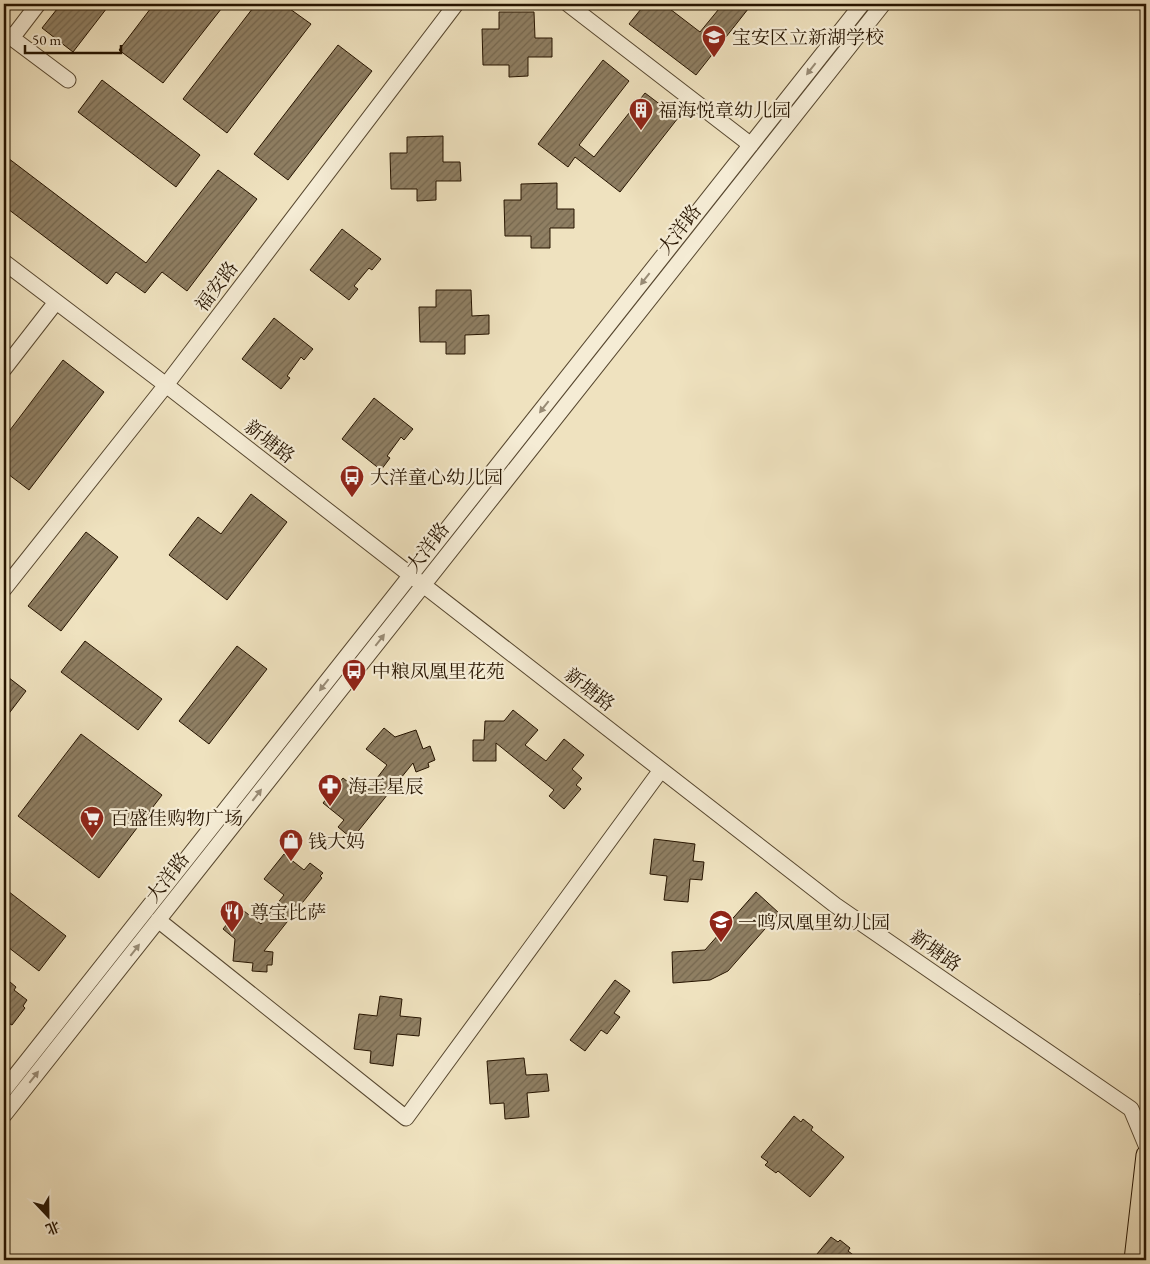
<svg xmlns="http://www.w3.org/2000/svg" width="1150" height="1264" font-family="'EB Garamond','Noto Serif SC',serif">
<defs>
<pattern id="building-hatch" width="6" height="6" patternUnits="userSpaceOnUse" patternTransform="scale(1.25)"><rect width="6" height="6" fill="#8f7f63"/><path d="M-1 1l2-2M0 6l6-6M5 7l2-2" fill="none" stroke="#75674f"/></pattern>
</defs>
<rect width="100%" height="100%" fill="#efe2bf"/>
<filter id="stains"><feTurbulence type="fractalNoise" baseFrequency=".004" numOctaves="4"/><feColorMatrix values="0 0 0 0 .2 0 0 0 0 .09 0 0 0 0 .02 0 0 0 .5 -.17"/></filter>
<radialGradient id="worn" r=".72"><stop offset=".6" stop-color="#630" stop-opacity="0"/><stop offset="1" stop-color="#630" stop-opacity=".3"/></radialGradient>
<path fill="url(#building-hatch)" stroke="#261400" d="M61,4H110L73,52L42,28Z
M154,4H225L163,83L119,50Z
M256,4H283L311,24L227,133L183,99Z
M645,4H675L670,9L700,32L723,4H752L696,75L629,24Z
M499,12H534L535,38H552V57H528V76L509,77V65H483L482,29H499Z
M338,45L372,71L288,180L254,154Z
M603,60L629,81L579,145L594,157L645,93L678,118L620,192L575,157L568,167L538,144Z
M102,80L200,155L176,187L78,112Z
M443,136V162H460L461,181H436V200L417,201V189H391L390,153H407V137Z
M4,155L146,263L218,170L257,199L187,291L162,272L145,293L116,272L107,284L4,206Z
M557,183V209H574V228H550V248H531V236H505L504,200H521V184Z
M342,229L381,259L372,270L369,268L354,286L358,289L349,300L310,270Z
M436,290H471L472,316L489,315V334L465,335V354H446V342H420L419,307H436Z
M274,318L313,349L304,360L301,357L287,376L290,378L281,389L242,359Z
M63,360L104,392L29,490L4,471V438Z
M374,398L413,429L404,440L401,437L387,456L390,458L381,470L342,439Z
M251,494L287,522L227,600L169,555L198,517L221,534Z
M86,532L118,557L61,631L28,606Z
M85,641L162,699L138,730L61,672Z
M237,646L267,669L209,744L179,721Z
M4,674L26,691L4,720Z
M513,710L538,730L525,745L546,761L564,739L584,755L572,769L582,778L576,785L581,789L564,809L549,796L554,790L496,743V761H473V740H484L485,721H504Z
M384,728L395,737L416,730L423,749L430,746L435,760L428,763L429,767L416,772L413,763L355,835L353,833L350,837L338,827L344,820L323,803L343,778L364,795L387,765L366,749Z
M81,734L162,795L99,878L18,816Z
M654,839L695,844L693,861L704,862L702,880L690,879L688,902L664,900L667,876L650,874Z
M284,854L304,870L310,863L323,873L320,876L322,878L264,951L273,952L272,965H267V972L252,971L253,963L233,961L235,939L223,929L240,908L261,924L284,895L264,879Z
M4,888L66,936L39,971L4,944Z
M756,892L779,913L728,971L710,980L673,983L672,952L705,950Z
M4,977L16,987L14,990L27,1000L23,1006L25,1008L12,1025L10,1024L4,1031Z
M615,980L630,991L614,1013L620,1017L607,1034L601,1030L585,1051L570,1040Z
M380,996L402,999L400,1016L421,1018L419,1036L397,1034L393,1066L370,1063L371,1051L354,1049L359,1014L377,1016Z
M524,1058L526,1075L547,1074L549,1091L527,1093L529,1117L505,1119L504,1103L490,1104L487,1061Z
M794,1116L801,1122L803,1119L813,1127L811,1130L844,1157L810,1197L778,1171L776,1173L765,1165L768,1162L761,1157Z
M831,1237L838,1242L840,1240L850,1248L848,1251L860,1260H812Z"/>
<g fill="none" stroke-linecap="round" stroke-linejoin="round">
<defs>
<path id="minor" d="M568,4L751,145
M4,32L68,80
M12,38L38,4
M4,262L166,385L835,905L1131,1109L1146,1145
M4,369L56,302
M4,589L166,385L456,4
M158,920L406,1118L661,770
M4,1090L862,4
M4,1115L883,4"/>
<path id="major" d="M1134,1260L1146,1155"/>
</defs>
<use href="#minor" stroke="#584830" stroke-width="17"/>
<use href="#major" stroke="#261400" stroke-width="21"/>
<path stroke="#261400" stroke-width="2.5" stroke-dasharray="4 2.5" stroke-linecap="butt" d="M1144,942L1146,943
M1141,995L1146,952"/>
<use href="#minor" stroke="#f5ecd5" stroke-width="15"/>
<use href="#major" stroke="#efe2bf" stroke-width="19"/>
</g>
<defs><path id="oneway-solid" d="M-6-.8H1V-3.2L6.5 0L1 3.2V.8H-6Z" transform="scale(1.25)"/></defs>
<g fill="#988b75">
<use href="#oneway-solid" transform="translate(811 69) rotate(128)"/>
<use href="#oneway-solid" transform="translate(645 279) rotate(128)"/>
<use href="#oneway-solid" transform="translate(544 407) rotate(128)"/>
<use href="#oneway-solid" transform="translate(380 640) rotate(-52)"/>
<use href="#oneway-solid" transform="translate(324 685) rotate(128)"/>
<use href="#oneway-solid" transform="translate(257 795) rotate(-52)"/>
<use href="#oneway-solid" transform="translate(135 950) rotate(-52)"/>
<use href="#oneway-solid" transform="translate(34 1077) rotate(-52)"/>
</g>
<defs>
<symbol id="school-pin" viewBox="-11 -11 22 30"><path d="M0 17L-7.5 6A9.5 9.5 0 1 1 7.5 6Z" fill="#8f2418" stroke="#f5ecd5"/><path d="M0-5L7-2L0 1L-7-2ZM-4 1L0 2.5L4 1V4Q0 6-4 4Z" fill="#fff"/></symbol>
<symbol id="building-pin" viewBox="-11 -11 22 30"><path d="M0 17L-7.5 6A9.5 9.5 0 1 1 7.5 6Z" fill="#8f2418" stroke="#f5ecd5"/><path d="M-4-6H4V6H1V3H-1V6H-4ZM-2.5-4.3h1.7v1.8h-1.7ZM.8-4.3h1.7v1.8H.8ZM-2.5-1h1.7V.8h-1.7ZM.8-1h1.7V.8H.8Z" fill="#fff"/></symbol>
<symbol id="bus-pin" viewBox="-11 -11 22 30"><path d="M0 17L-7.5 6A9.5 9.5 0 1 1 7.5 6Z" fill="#8f2418" stroke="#f5ecd5"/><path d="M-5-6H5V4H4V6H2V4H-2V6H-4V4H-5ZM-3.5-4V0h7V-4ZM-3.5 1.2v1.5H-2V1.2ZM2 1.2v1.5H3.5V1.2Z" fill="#fff"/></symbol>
<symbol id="pharmacy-pin" viewBox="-11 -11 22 30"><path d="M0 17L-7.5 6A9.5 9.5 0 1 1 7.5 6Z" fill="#8f2418" stroke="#f5ecd5"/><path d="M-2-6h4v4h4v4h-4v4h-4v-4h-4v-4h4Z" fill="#fff"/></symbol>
<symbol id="supermarket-pin" viewBox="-11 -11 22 30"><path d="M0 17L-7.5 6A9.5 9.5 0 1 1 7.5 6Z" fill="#8f2418" stroke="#f5ecd5"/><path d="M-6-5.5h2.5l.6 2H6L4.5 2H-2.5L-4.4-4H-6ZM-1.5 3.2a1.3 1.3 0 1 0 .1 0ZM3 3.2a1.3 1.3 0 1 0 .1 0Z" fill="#fff"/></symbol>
<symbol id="shop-pin" viewBox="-11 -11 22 30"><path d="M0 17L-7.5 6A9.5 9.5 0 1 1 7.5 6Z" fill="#8f2418" stroke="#f5ecd5"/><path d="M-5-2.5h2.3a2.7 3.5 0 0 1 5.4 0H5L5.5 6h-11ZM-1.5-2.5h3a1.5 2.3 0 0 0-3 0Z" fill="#fff"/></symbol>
<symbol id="restaurant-pin" viewBox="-11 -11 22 30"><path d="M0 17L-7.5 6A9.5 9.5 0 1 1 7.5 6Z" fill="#8f2418" stroke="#f5ecd5"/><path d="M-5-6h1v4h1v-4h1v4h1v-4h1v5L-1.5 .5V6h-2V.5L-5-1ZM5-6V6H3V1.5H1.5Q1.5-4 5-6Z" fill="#fff"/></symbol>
</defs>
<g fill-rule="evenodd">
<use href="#school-pin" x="700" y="23" width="28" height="38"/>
<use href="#building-pin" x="627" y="96" width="28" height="38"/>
<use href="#bus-pin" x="338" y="463" width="28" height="38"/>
<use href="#bus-pin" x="340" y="657" width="28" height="38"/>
<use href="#pharmacy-pin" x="316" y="772" width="28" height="38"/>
<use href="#supermarket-pin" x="78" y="804" width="28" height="38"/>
<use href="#shop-pin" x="277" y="827" width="28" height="38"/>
<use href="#restaurant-pin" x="218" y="898" width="28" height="38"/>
<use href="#school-pin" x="707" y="908" width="28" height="38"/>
</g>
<g text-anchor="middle" stroke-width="4.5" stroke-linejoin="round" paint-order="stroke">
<g font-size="19" fill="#261400" stroke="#f5ecd5" text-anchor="start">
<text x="732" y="44">宝安区立新湖学校</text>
<text x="658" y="117">福海悦章幼儿园</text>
<text x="370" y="484">大洋童心幼儿园</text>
<text x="372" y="678">中粮凤凰里花苑</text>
<text x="348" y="793">海王星辰</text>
<text x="110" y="825">百盛佳购物广场</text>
<text x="308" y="848">钱大妈</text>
<text x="250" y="919">尊宝比萨</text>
<text x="738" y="929">一鸣凤凰里幼儿园</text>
</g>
<g font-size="19" fill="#261400" stroke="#f5ecd5">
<text transform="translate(679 229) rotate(-52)" y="7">大洋路</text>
<text transform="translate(216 286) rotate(-53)" y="7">福安路</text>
<text transform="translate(270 441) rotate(38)" y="7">新塘路</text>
<text transform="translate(427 547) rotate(-52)" y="7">大洋路</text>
<text transform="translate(590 689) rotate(38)" y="7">新塘路</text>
<text transform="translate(167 877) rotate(-52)" y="7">大洋路</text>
<text transform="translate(936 950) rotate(35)" y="7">新塘路</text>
</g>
</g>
<rect width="1150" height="1264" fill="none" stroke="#efe2bf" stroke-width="20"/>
<rect x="5" y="5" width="1140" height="1254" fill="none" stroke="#261400" stroke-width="2.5"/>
<rect x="10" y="10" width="1130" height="1244" fill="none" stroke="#261400"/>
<g transform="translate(48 1216) rotate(158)" stroke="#f5ecd5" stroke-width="4" paint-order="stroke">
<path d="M0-4L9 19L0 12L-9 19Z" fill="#261400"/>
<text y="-8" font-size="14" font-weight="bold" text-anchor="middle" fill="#261400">北</text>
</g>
<path d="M25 45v8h96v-8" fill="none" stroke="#261400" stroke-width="2.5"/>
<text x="32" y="45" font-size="15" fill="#261400" stroke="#f5ecd5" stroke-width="4" paint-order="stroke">50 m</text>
<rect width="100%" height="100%" filter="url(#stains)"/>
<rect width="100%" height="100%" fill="url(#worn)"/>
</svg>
